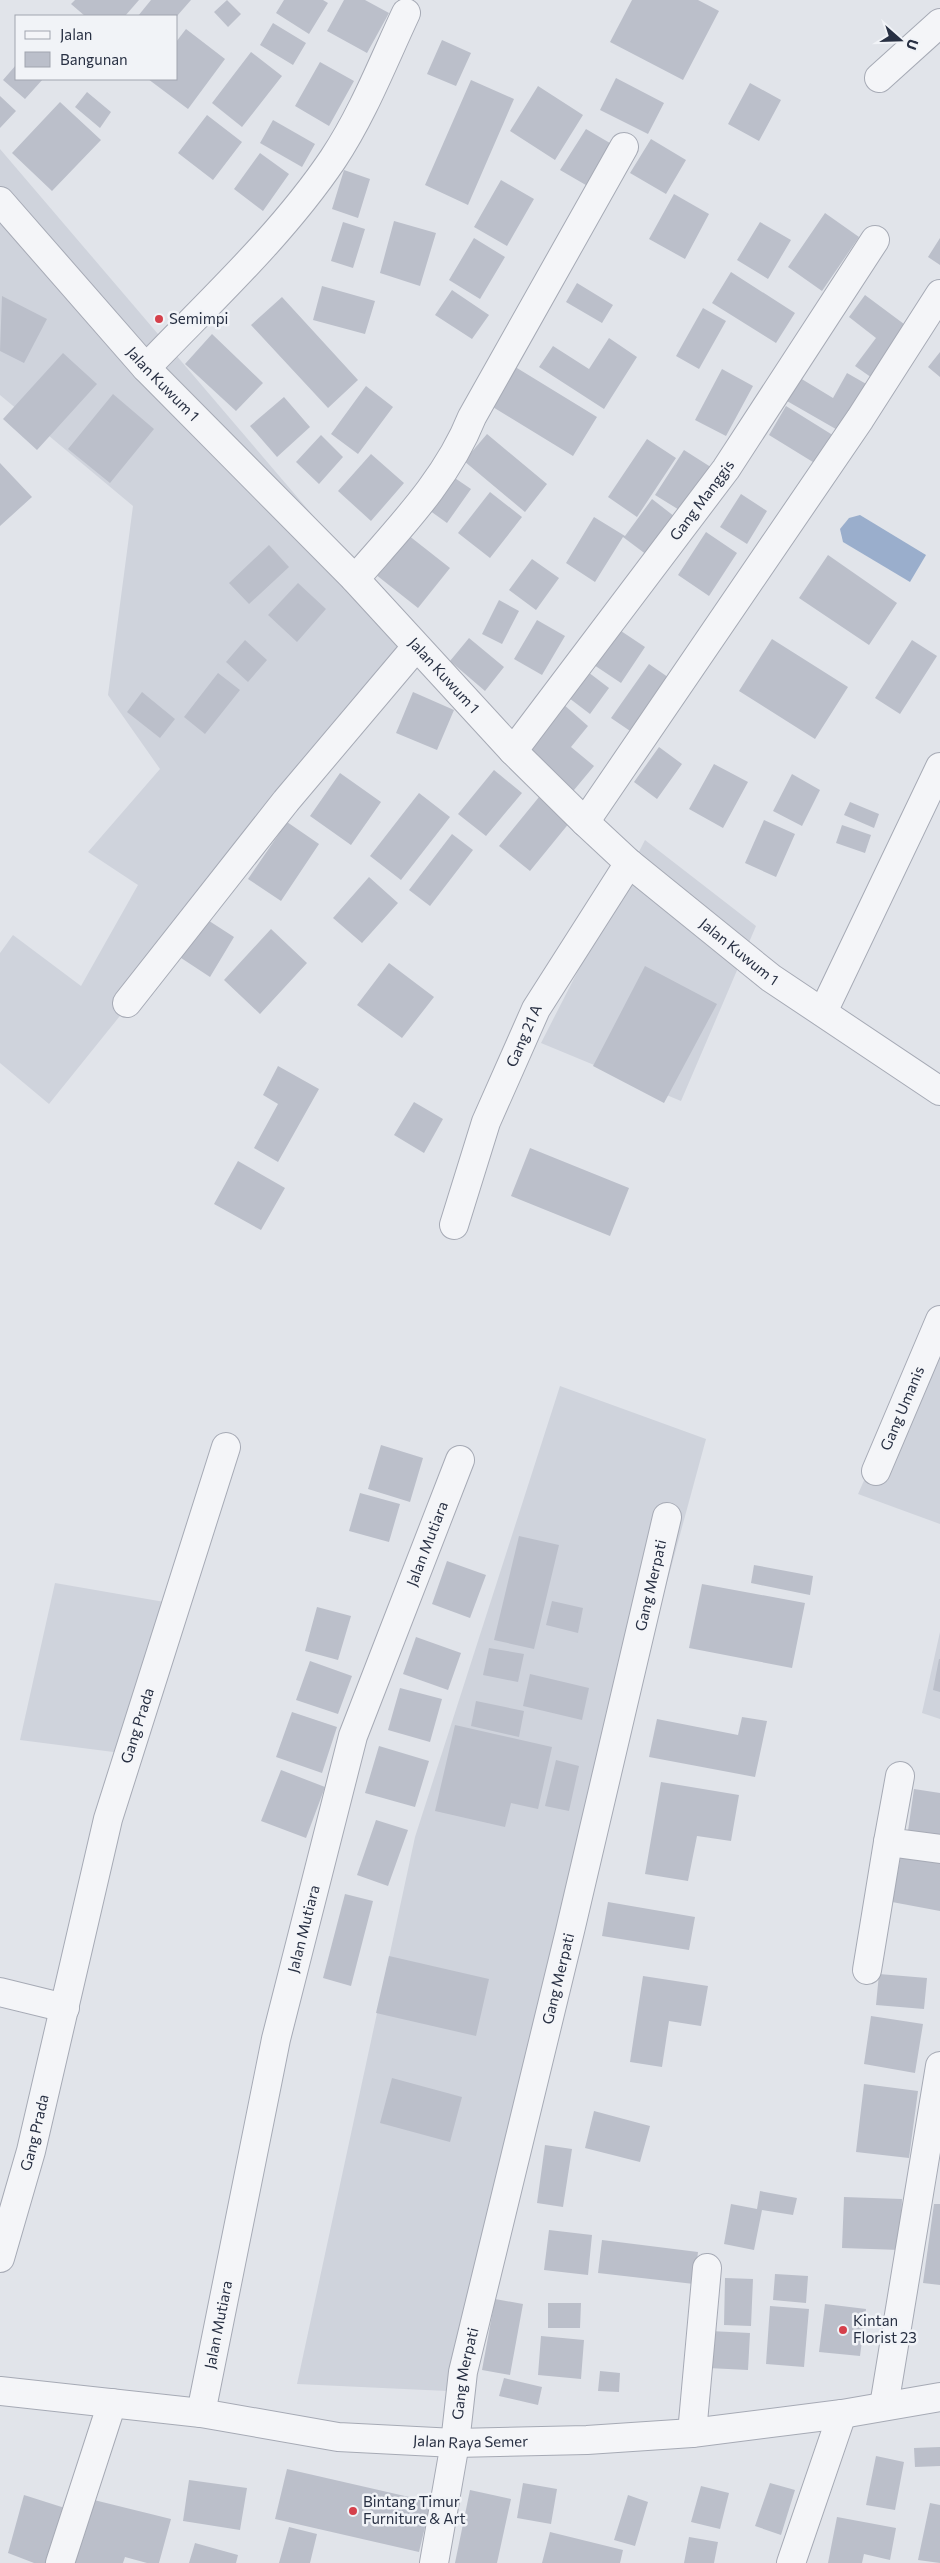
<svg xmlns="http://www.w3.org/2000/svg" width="940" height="2563" font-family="Commissioner,sans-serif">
<rect width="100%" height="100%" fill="#e1e4ea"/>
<path fill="#cfd3dc" d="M0,149L421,642L49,1104L0,1063V953L13,935L81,986L138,885L88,852L160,769L108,695L133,506L0,395Z
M645,840L756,926L681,1101L541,1043Z
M940,1310V1524L858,1494Z
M560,1386L706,1439L447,2391L297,2384L415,1837Z
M55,1583L176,1604L129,1754L20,1740Z
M940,1632V1719L922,1713Z"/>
<path fill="#9aaecc" d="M860,515L926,555L910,582L843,542L840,529L849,518Z"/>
<path fill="#bbbfca" d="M75,0H139L125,16H85L71,4Z
M151,0H191L177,16H138Z
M227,0L241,14L228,27L214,12Z
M284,0H323L328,3L309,34L276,13Z
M344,0H365L389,13L367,53L327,31Z
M632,0H698L719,11L683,80L610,42Z
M273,23L306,43L293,65L260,45Z
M186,29L225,59L188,109L148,79H176V42Z
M442,40L471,53L456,86L427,74Z
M251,52L282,76L242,127L212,103Z
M320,62L354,81L329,126L295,106Z
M16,65V79H43L25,99L3,80Z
M616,78L664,103L648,134L600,110Z
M471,80L514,99L468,205L425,185Z
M750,83L781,100L759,141L728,124Z
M538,86L583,115L555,160L510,131Z
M87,92L111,112L100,128L75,107Z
M0,96L16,111L0,128Z
M60,102L101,140L52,191L12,153Z
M207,115L242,142L213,180L178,153Z
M273,120L315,144L302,167L260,143Z
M586,129L615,146L591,188L560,170Z
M651,139L686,160L666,194L630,173Z
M260,153L289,174L263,211L234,189Z
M344,170L370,179L358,218L332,209Z
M501,180L534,199L507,246L474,227Z
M674,194L709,214L685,259L649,239Z
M825,213L859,237L822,291L788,267Z
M394,221L436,233L420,286L380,273Z
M343,222L365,229L353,268L331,261Z
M760,222L791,240L768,279L737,260Z
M474,238L505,257L480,299L449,280Z
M940,238V265L928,257Z
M731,272L795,313L776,343L712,303Z
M577,283L613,305L602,323L566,302Z
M322,286L375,301L365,334L313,320Z
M452,290L489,315L472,339L435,315Z
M865,295L912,330L875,380L855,366L876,338L849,317Z
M2,296L47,319L24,363L0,351Z
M282,297L358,380L328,408L251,325Z
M703,308L726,321L699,369L676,356Z
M212,334L263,383L236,411L185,364Z
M609,338L637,357L604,409L539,367L553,346L589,369Z
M940,352V377L928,367Z
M63,353L97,384L37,450L3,419Z
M507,362L597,417L573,456L483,401Z
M722,369L753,386L726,436L695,420Z
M847,373L868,385L841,432L787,401L800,378L833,398Z
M366,386L393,407L358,454L331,434Z
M113,394L154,429L110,483L68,449Z
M284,397L310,427L277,457L250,426Z
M786,406L839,439L821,467L769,435Z
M487,434L547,484L525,512L464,461Z
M321,435L343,457L319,484L296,462Z
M647,439L676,458L637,517L608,497Z
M684,450L717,471L689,516L655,495Z
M371,454L404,483L371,521L338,491Z
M0,463L32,497L0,526Z
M446,472L471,489L447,523L422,505Z
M490,492L522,517L490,558L458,533Z
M741,494L767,511L747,544L720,527Z
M652,499L679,520L651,558L623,537L595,582L566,563L594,517L625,536Z
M706,532L737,553L709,596L678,575Z
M408,535L450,568L418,608L375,574Z
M269,545L289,567L249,604L229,583Z
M828,555L897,603L869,645L799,598Z
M532,559L559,578L536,610L509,590Z
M298,583L326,609L297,642L268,615Z
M499,600L519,611L502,644L482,634Z
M537,620L565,636L542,675L514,659Z
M618,629L645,647L621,683L594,665Z
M469,638L504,667L485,691L450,661Z
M772,639L848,687L815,739L739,691Z
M245,640L267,660L248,682L226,662Z
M912,640L937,656L900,714L875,698Z
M649,664L678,684L639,737L611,718Z
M588,672L609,688L590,714L569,698Z
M218,673L240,690L205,734L184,717Z
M142,692L175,719L160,738L127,712Z
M413,692L454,710L437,750L396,733Z
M563,704L588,726L571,747L594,766L569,796L521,755Z
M659,747L682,764L657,799L634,782Z
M714,764L748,782L723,828L689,809Z
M494,770L522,793L486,836L458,814Z
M340,773L381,802L351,845L310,816Z
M792,774L820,790L802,826L773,811Z
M419,793L450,817L401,880L370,856Z
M539,797L570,822L530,871L499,846Z
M850,802L879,814L874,828L844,815Z
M764,820L795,834L776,877L745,863Z
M287,822L319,844L281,901L248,879Z
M842,825L871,835L865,853L836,843Z
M452,834L473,850L430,906L409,890Z
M369,877L398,903L362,943L333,918Z
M200,915L234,937L210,977L175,954Z
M271,929L307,963L260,1014L224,980Z
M389,963L434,997L402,1038L357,1005Z
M645,966L717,1004L664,1103L593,1066Z
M278,1066L319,1089L278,1162L254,1148L278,1104L263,1095Z
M414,1102L443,1119L424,1153L394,1135Z
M530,1148L629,1188L610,1236L511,1196Z
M238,1161L285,1188L261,1230L214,1204Z
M381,1445L423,1458L410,1502L368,1489Z
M360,1493L400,1504L389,1542L349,1531Z
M519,1536L559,1545L534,1649L494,1640Z
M447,1561L486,1575L470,1618L432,1604Z
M754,1565L813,1576L810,1595L751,1583Z
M702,1584L805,1603L792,1668L689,1648Z
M552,1601L583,1608L578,1633L546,1625Z
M317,1607L351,1616L338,1660L305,1651Z
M416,1637L461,1653L448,1690L403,1674Z
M489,1648L524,1654L518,1682L483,1675Z
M939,1659H940V1692L933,1690Z
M310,1661L352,1676L338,1714L296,1700Z
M530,1674L589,1688L582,1720L523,1706Z
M400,1688L442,1699L430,1742L388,1730Z
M476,1701L524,1711L519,1737L471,1726Z
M292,1712L337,1727L322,1773L276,1757Z
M742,1717L767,1721L755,1777L649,1757L657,1719L738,1735Z
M455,1725L552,1747L538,1809L511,1803L505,1827L435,1811Z
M379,1746L429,1761L415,1807L365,1793Z
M556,1760L579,1766L569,1811L545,1806Z
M281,1770L325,1787L306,1838L261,1821Z
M661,1782L739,1795L731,1841L697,1836L688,1881L645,1874Z
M914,1789L940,1793V1844L907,1838Z
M376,1820L408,1830L388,1886L357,1875Z
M902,1850L940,1857V1911L892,1902Z
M345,1894L373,1901L351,1986L323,1978Z
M608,1902L695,1917L689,1950L602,1936Z
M389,1956L489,1979L476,2036L376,2013Z
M879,1974L927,1978L924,2009L876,2005Z
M643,1976L708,1986L701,2026L669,2021L662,2067L630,2062Z
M871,2016L923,2024L915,2073L864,2064Z
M392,2078L462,2097L450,2142L380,2123Z
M864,2084L918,2091L909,2158L856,2152Z
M594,2111L650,2126L640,2162L585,2148Z
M545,2145L572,2149L563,2207L537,2203Z
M760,2191L797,2198L793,2215L762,2210L754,2250L724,2244L731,2204L757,2209Z
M844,2197L902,2199L900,2250L842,2248Z
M934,2204H940V2285L923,2283Z
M549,2230L592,2235L588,2275L544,2270Z
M602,2240L698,2252L694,2284L598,2273Z
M775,2274L808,2276L806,2303L773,2300Z
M725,2278L753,2279L751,2326L724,2325Z
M495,2299L523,2304L510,2375L482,2370Z
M548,2303H581L580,2328H548Z
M825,2304L866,2309L860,2356L819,2352Z
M770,2306L809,2309L804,2367L766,2364Z
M710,2331L750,2333L748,2370L708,2368Z
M541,2336L584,2340L581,2379L538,2375Z
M600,2371L620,2373L619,2392L598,2391Z
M504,2378L542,2387L538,2405L499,2396Z
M940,2447V2466L915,2467L914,2448Z
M876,2456L904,2462L895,2510L866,2505Z
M287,2469L431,2502L419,2552L275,2519Z
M189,2480L247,2488L240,2530L183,2521Z
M523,2483L557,2489L551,2524L517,2518Z
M770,2483L795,2490L781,2535L755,2526Z
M701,2486L729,2493L720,2529L691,2522Z
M470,2490L511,2499L497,2563H455Z
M24,2495L68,2509L51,2563H34L8,2553Z
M628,2495L648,2502L635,2546L614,2540Z
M94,2500L171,2519L159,2563H147L125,2557L123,2563H73Z
M930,2503L940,2505V2563L918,2560Z
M837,2517L896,2528L890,2560L864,2554L862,2563H828Z
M289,2527L317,2534L310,2563H279Z
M550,2532L623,2550L620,2563H542Z
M689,2537L718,2542L714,2563H684Z
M195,2543L238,2555L236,2563H189Z"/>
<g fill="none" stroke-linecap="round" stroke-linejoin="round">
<defs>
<g id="minor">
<path d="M879,78L940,23"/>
<path id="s1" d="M0,201L146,368L355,579L513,751L585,822L629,863L771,978L940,1091"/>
<path d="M146,368C210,301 281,236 333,159C363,114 383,62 406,13"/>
<path d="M355,579C398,529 447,480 472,417L624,147"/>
<path id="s2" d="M513,751L726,469L875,240"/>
<path d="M585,822L860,419L940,294"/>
<path d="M127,1003L286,801L416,647"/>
<path d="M823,1012L940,767"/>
<path id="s3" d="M454,1225L486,1122L536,1009L629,863"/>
<path id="s4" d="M876,1471L940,1320"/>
<path d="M900,1776L888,1842L940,1849"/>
<path d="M867,1970L888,1842"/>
<path d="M0,1992L65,2008"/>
<path id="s5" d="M0,2258L31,2151L108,1819L226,1447"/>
<path id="s6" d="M0,2391L201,2413L338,2437L455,2443L587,2440L692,2433L842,2414L940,2397"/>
<path d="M884,2406L940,2066"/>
<path id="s7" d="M201,2413L276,2039L353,1736L460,1460"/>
<path d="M692,2433L707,2268"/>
<path d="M60,2563L112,2403"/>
<path id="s8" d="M434,2563L455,2443L463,2372L570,1931L667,1517"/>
<path d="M791,2563L842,2414"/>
</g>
</defs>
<use href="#minor" stroke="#a6aab5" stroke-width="30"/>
<use href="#minor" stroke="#f4f5f8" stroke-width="28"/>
</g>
<g fill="#d5404b" stroke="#f1f3f7" stroke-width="2">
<circle cx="159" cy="319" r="5"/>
<circle cx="843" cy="2330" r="5"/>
<circle cx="353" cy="2511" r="5"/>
</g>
<g text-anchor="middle" stroke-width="5" stroke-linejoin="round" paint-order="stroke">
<g font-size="15" fill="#283043" stroke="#f1f3f7" text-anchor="start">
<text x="169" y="324">Semimpi</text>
<text x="853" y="2326">Kintan<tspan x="853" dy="17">Florist 23</tspan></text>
<text x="363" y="2507">Bintang Timur<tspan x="363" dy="17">Furniture &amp; Art</tspan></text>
</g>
<g font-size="15" fill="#283043" stroke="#f1f3f7">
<text dy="5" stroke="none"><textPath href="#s1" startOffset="245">Jalan Kuwum 1</textPath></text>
<text dy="5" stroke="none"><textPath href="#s2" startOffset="314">Gang Manggis</textPath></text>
<text dy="5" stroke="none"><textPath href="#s1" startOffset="650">Jalan Kuwum 1</textPath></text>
<text dy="5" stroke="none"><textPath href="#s1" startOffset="1055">Jalan Kuwum 1</textPath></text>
<text dy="5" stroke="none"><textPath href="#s3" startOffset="202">Gang 21 A</textPath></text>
<text dy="5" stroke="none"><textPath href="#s4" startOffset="68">Gang Umanis</textPath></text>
<text dy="5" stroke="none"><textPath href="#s7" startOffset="900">Jalan Mutiara</textPath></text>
<text dy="5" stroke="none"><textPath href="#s8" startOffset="1002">Gang Merpati</textPath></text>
<text dy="5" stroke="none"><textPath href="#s5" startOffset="550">Gang Prada</textPath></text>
<text dy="5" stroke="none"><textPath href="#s7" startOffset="495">Jalan Mutiara</textPath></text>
<text dy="5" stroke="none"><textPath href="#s8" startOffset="598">Gang Merpati</textPath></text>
<text dy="5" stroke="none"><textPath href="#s5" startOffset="130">Gang Prada</textPath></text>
<text dy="5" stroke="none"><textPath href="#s7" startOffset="90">Jalan Mutiara</textPath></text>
<text dy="5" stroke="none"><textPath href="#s8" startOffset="192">Gang Merpati</textPath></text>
<text dy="5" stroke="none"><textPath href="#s6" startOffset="474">Jalan Raya Semer</textPath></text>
</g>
</g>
<rect x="15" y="15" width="162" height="65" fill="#f1f3f7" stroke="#a1a5af"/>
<rect x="25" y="31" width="25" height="8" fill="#f4f5f8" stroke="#a1a5af"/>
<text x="60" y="40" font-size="15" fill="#283043">Jalan</text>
<rect x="25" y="52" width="25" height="15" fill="#bbbfca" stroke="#a1a5af"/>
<text x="60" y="65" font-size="15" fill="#283043">Bangunan</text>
<g transform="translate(900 40) rotate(110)" stroke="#f1f3f7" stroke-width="4" paint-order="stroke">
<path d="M0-4L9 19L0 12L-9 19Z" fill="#283043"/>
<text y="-8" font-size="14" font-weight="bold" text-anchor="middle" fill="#283043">U</text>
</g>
</svg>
